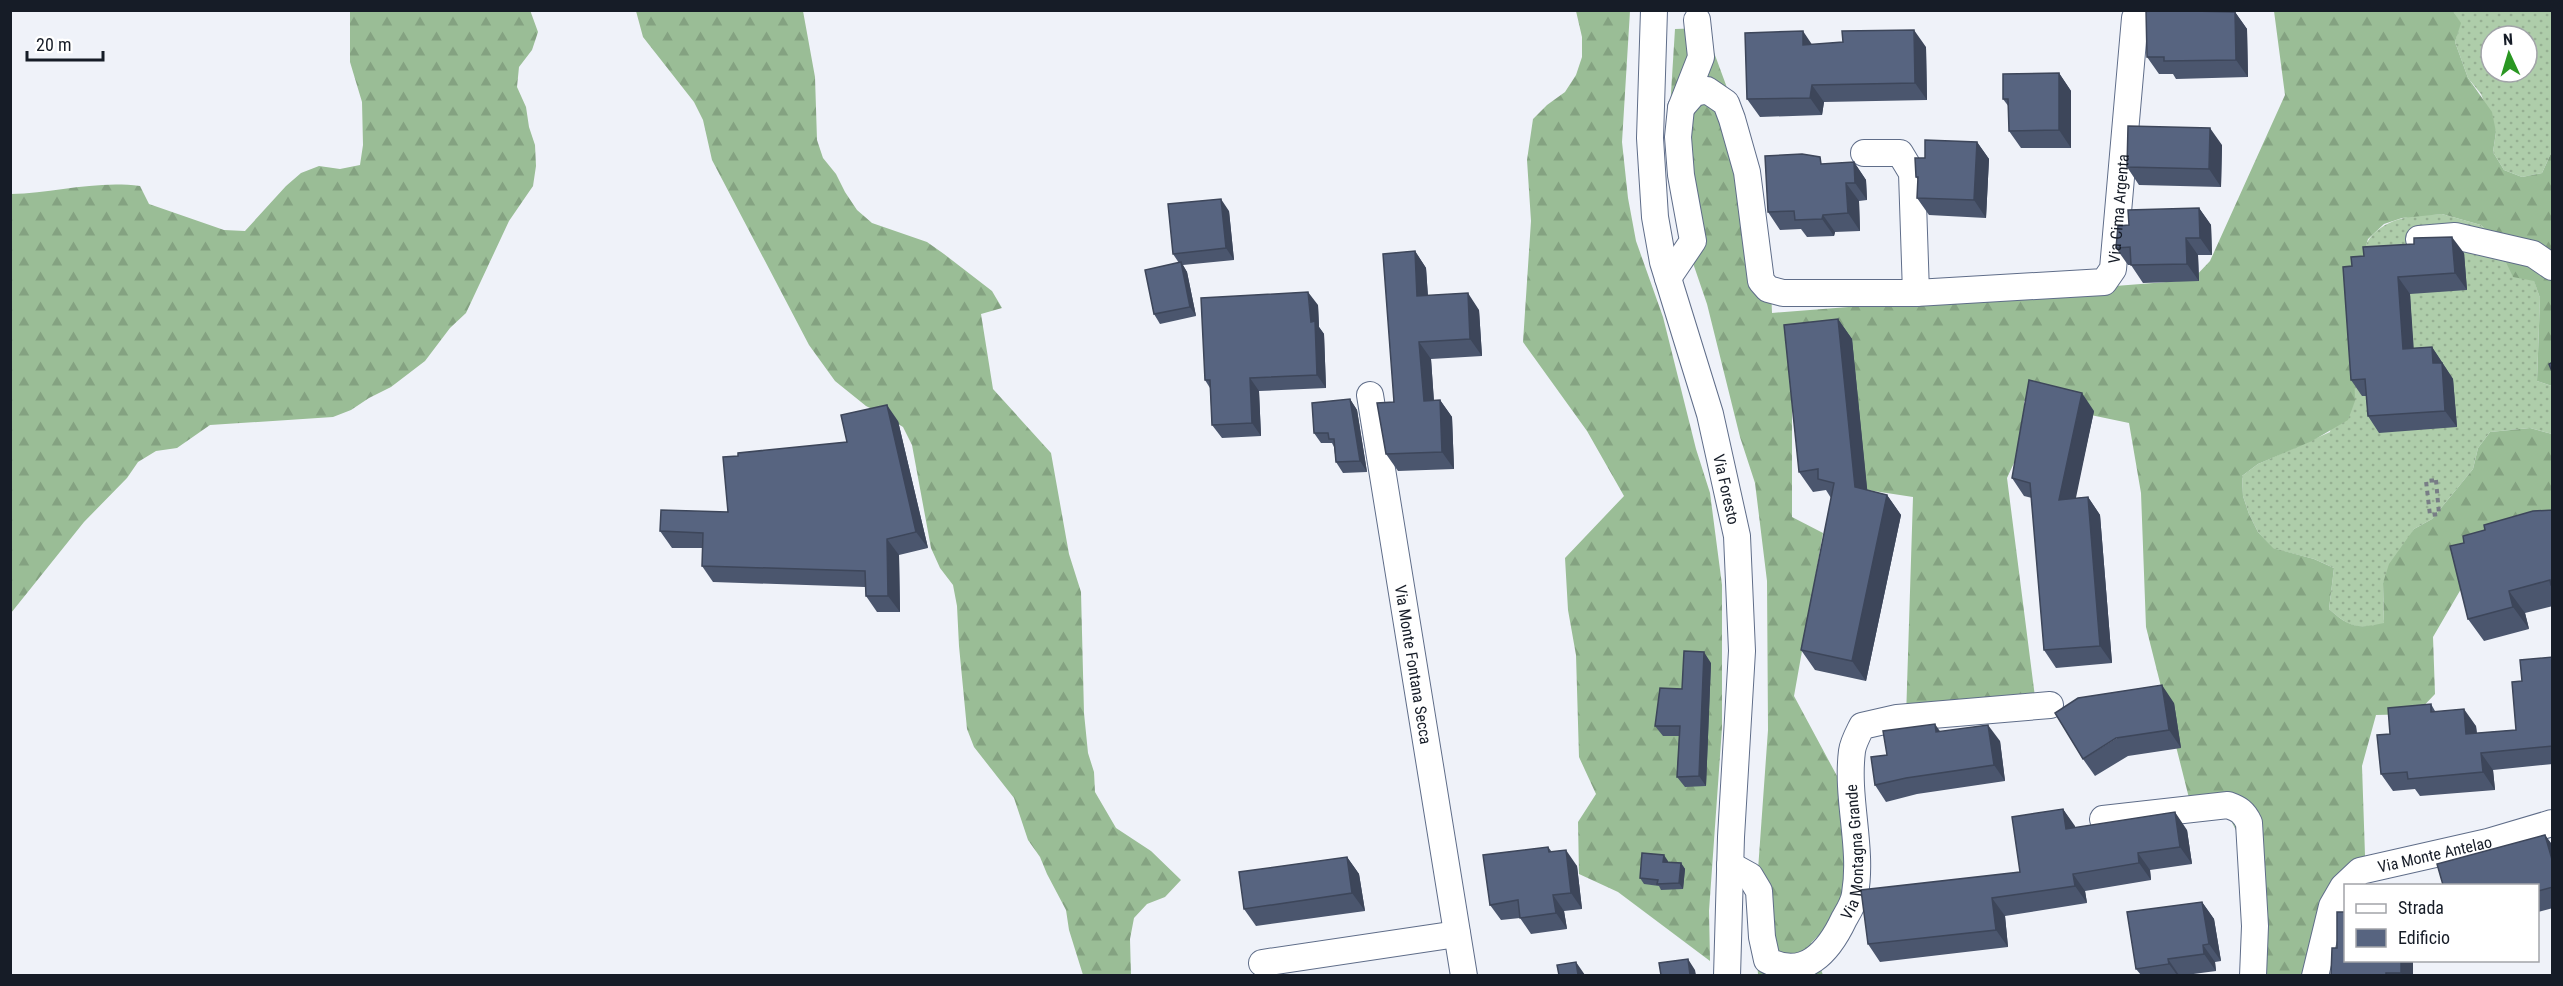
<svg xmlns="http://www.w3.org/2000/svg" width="2563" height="986" font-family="'Roboto Condensed',sans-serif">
<defs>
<pattern id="grass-dots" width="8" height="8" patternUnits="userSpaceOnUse" patternTransform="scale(1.5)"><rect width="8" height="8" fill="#aecdaa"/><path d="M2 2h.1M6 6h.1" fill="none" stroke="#95af92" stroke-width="1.8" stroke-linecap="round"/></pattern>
<pattern id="forest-firs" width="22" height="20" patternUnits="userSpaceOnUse" patternTransform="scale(1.5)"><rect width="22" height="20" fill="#9abd96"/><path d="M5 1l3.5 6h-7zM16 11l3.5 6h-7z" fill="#84a281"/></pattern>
</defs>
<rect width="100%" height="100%" fill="#eff2f9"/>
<path fill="url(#grass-dots)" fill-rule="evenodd" d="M2453,11H2552V151L2542,173L2522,177L2504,170L2493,152L2496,132L2481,94L2468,78L2455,42L2460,23ZM2491,36H2527V72H2491Z
M2442,214L2481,225L2534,280L2540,298L2537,381L2552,386V434L2530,428L2490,432L2478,448L2473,469L2432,519L2414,529L2383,583L2384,624C2358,629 2350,628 2329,609L2334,568L2314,559L2272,548L2258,532L2249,514L2243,496L2242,476L2258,464L2330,432C2337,395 2346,357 2352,319C2356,299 2358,253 2370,238C2388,216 2416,215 2442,214Z"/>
<path fill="url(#forest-firs)" d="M350,11L530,10L538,32L532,50L519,67L517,87L526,107L529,127L535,145L536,166L533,186L509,221L466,313L450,328L425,361L391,387L369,398L351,410L333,417L210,425L177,448L156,451L138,462L127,478L84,522L11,613V194C54,193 96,180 140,186L149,204L224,230L245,231L286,186L301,173L319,166L340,169L360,165L363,145L362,102L350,62Z
M636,11H803L815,77L817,140L823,158L836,174L845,192L857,210L872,223L927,242L944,254L992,291L1002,308L981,314L993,389L1051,453L1069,554L1081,592L1084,713L1088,753L1094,772L1095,792L1116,828L1151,851L1181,880L1165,897L1147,904L1134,918L1130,939L1131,975H1083L1069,930L1066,910L1047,874L1040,857L1028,840L1014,798L974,747L967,729L959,646L957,606L953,585L940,568L931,548L912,445L903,427L886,416L866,406L835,381L809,345L712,160L703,120L694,102L643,37Z
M1576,11H1630L1622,142L1628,198L1636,241L1663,317L1696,449L1710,493L1722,585V728L1709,911L1710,961L1618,892L1579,874L1578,822L1596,794L1579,757L1576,655L1568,610L1565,558L1624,496L1587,431L1523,342L1531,221L1527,160L1533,119L1547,105L1565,92L1576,75L1582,57V37Z
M2274,11H2453L2461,23L2455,42L2468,78L2492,112L2496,132L2493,152L2504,170L2522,177L2542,173L2552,151V386L2537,381L2540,298L2534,281L2513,277L2496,241L2481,225L2442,214L2402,218L2384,224L2368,239L2357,278L2353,318L2355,401L2348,420L2312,441L2258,464L2242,476L2243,496L2249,514L2258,532L2273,548L2314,559L2334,568L2329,609C2350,628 2358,629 2384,623L2383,583L2389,564L2414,529L2432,519L2473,469L2478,448L2490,432L2530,428L2552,434V513L2496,529L2433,637L2435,694L2416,714L2376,715L2362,766L2366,885L2346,886L2345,937L2328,969V975H2249L2248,853L2228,815L2189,798L2146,627L2141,493L2129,423L2024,401L2025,439L2007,478L2035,697L1906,718L1913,497L1854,488L1792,351V517L1823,533L1794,696L1844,789L1865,846L1830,924L1811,943L1823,975H1758L1755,912L1768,730L1767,581L1755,483L1740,437L1707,304L1681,228L1668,141L1675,29L1705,28L1726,85L1769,237L1772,313L2192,280L2210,261L2285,95Z"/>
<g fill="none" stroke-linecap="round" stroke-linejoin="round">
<defs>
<g id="street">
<path id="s1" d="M1654,10L1650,138L1655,217L1663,262L1710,414L1737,536L1742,651L1731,837L1727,976"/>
<path id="s2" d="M1681,108L1694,93L1707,90L1726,103L1732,119L1747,172L1761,281L1768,289L1783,293H1916L2104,282L2113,269L2135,18"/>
<path d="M1864,153H1900L1912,173L1916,293"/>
<path d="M2419,239L2455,236L2533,254L2552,267"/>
<path d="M1668,278L1693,241L1681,175L1678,137L1681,108L1701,57L1697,20"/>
<path id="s3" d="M1370,395L1464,976"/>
<path d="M2103,819L2228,805C2239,809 2244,812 2249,823L2255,926L2253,976"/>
<path id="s4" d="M1730,865L1750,876L1759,891L1762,937L1767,960C1804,981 1829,951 1844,919C1848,912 1854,903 1855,894C1863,847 1846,799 1852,751C1853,743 1858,734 1862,726L1897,718L2050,705"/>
<path d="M1262,963L1457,934"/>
<path id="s5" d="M2315,976L2332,906L2343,887L2360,871L2488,842L2552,823"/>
</g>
</defs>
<use href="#street" stroke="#5f6d89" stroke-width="28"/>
<path stroke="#787d86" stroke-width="4" stroke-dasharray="4.5 4.5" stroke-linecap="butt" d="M2436,480L2439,514L2430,515L2426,481Z"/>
<use href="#street" stroke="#fff" stroke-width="26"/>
</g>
<path fill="#4b566e" d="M2235,12L2247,29L2248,77L2176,79L2173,74H2159L2147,57Z
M1926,47L1927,100L1824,102L1822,115L1760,117L1747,99Z
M2059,73L2071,91V148H2021L2009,131V107L2003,99Z
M1977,142L1989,159L1986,218L1929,215L1917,198L1918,180L1916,177Z
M2222,145L2221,187L2139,185L2127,167Z
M1854,162L1866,180L1867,200L1859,201L1860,231L1835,232L1834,236L1807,237L1801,229L1780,230L1768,212L1825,164Z
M2199,208L2211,225L2212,255H2198L2199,281L2143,283L2131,265H2128L2116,248L2129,225Z
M1229,211L1234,260L1183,265L1187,272L1196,316L1160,324L1154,314L1179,263L1173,254Z
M1415,251L1426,268L1428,296L1479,310L1482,356L1431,359L1434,401L1440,400L1452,417L1454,469L1398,471L1386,454Z
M2464,253L2467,290L2410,294L2413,348L2432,347L2453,379L2457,427L2379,433L2368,416L2366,396H2362L2351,380L2352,266Z
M1318,305L1319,327L1324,334L1326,388L1259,391L1261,436L1222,438L1212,425L1210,388L1205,380Z
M1838,319L1852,339L1867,490L1887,495L1901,515L1866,681L1815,670L1801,650L1831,498L1826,490L1813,492L1799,472Z
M1350,399L1357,410L1367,472L1343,473L1336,462L1334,447L1332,443H1321L1314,433Z
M2094,411L2075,498L2088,497L2100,515L2112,663L2056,668L2044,650L2032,498L2024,496L2012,478Z
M898,421L928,548L899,555L900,612H877L866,596L865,587L713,582L702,566V548H672L660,531L728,512L738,456L847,442Z
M2553,510V606L2525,613L2529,629L2484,641L2468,619L2485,530Z
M2553,657V764L2493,770L2495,790L2420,796L2415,789L2393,791L2381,774L2390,734L2431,704L2435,711L2476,726L2477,733L2516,730L2522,681Z
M1711,663L1706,786L1685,787L1677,777L1679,736H1663L1655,726L1682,689Z
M2174,703L2181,748L2128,756L2095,776L2083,759Z
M1940,732L2000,741L2005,781L1917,794L1886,802L1875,785L1887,755Z
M2063,809L2075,828L2187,830L2192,864L2150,870L2151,880L2085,891L2087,903L2005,916L2008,947L1880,962L1868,944L2020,872Z
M2545,835L2553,846V908L2538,912V885Z
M1548,847L1552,852L1577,866L1582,909L1564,911L1567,929L1531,934L1520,918L1501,920L1490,905Z
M1347,857L1359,874L1365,911L1256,926L1244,909Z
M1668,861V862L1681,863L1685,869L1683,889L1661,890L1659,886L1644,884L1640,878Z
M2202,902L2214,919L2221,961L2215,962L2216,971L2186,975H2141L2136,969Z
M2337,948L2413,960V975H2331Z"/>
<path fill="#3d465a" d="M2235,12L2247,29L2248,77L2236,60Z
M1914,30L1926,47L1927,100L1915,83Z
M1803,31L1815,49L1803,45Z
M2059,73L2071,91V148L2059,130Z
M1812,85L1824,102L1822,115L1810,98Z
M2210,128L2222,145L2221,187L2209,169Z
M1977,142L1989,159L1986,218L1974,200Z
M1854,162L1866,180L1867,200L1855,183Z
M1846,183L1859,201L1860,231L1848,213Z
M1221,199L1229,211L1234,260L1226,248Z
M2199,208L2211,225L2212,255L2200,238Z
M1823,215L1835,232L1834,236L1822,219Z
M2452,237L2464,253L2467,290L2455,273Z
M2186,238L2198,255L2199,281L2187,264Z
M1415,251L1426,268L1429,313L1417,296Z
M1181,262L1187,272L1196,316L1190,307Z
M2398,277L2410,294L2415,366L2403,349Z
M1308,292L1318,305L1319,327L1324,334L1326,388L1317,375L1311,322Z
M1468,293L1479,310L1482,356L1470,339Z
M1838,319L1852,339L1869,507L1855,487Z
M1419,342L1431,359L1435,418L1424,401Z
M2432,347L2453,379L2457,427L2445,411L2433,363Z
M1250,378L1259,391L1261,436L1252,423Z
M2082,393L2094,411L2072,517L2059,500Z
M1350,399L1357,410L1367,472L1360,461Z
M1440,400L1452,417L1454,469L1442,452Z
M887,405L898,421L928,548L916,532Z
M1887,495L1901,515L1866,681L1852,661Z
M2088,497L2100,515L2112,663L2100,646Z
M887,539L899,555L900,612L888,596Z
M2509,591L2525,613L2529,629L2513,607Z
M1704,652L1711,663L1706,786L1699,776Z
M2162,685L2174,703L2181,748L2169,730Z
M2464,709L2476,726L2478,751L2466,734Z
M1935,724L1946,740L1936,732Z
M1988,725L2000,741L2005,781L1994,765Z
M2481,753L2493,770L2495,790L2483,772Z
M2063,809L2075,826L2078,847L2066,829Z
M2175,812L2187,830L2192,864L2180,847Z
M2545,835L2553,846V863Z
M1566,850L1577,866L1582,909L1571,893Z
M2138,853L2150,870L2151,880L2139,863Z
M1664,855L1668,861V868L1663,862Z
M1347,857L1359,874L1365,911L1352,893Z
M1681,863L1685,869L1683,889L1679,883Z
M2073,874L2085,891L2087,903L2075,886Z
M1553,895L1564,911L1567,929L1556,913Z
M1992,898L2005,916L2008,947L1996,930Z
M2202,902L2214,919L2221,961L2209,944Z
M2203,945L2215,962L2216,971L2204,954Z
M1688,959L1695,970L1696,975H1690Z
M2168,959L2179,975H2177L2169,964Z
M2401,960H2413V975H2403L2401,973Z
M1576,962L1585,975H1578Z"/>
<path fill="#576480" stroke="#3d465a" stroke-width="1.5" d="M2146,10L2235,12L2236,60L2164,61V57H2147Z
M1914,30L1915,83L1812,85L1810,98L1747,99L1745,33L1803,31V45L1843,42L1842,31Z
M2059,73V130L2009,131L2008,99H2003V74Z
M2128,126L2210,128L2209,169L2127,167Z
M1925,140L1977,142L1974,200L1917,198L1918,177H1916L1915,158H1925Z
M1802,154L1820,157L1821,164L1854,162L1855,183H1846L1848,213L1823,215L1822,219L1795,220L1794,211L1768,212L1765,156Z
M1221,199L1226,248L1173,254L1168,204Z
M2199,208L2200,238H2186L2187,264L2131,265L2130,247L2116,248L2118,226L2129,225L2128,210Z
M2452,237L2455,273L2398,277L2403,349L2432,347L2433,363H2442L2445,411L2368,416L2365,379L2351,380L2343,267L2352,266L2351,257L2364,256L2363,247L2414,244V238Z
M1415,251L1417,296L1468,293L1470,339L1419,342L1424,401L1440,400L1442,452L1386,454L1377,403L1394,402L1383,254Z
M1181,262L1190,307L1154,314L1145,270Z
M1308,292L1311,322L1315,321L1317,375L1250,378L1252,423L1212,425L1210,380H1205L1201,298Z
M1838,319L1855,487L1887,495L1852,661L1801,650L1834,483L1818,479V469L1799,472L1784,325Z
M2553,362V374L2549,364Z
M2029,380L2082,393L2059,500L2088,497L2100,646L2044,650L2030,483L2012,478Z
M1350,399L1360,461L1336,462L1334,439H1329L1328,433H1314L1312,403Z
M887,405L916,532L887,539L888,596H866L865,571L702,566L703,533L660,531L661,510L728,512L723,457L738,456V453L847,442L841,415Z
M2553,510V585H2551L2550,580L2509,591L2513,607L2468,619L2450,546L2464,543L2463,536L2485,530L2484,525L2533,511Z
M1684,651L1704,652L1699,776L1677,777L1680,726H1655L1660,688L1682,689Z
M2553,657V746L2481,753L2483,772L2408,779L2407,772L2381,774L2377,735L2390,734L2388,708L2431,704V712L2464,709L2466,734L2516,730L2512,682L2522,681L2520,660Z
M2162,685L2169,730L2116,738L2083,759L2055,713L2078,698Z
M1935,724L1936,732L1988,725L1994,765L1906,778L1875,785L1871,757L1887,755L1883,731Z
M2063,809L2066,829L2175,812L2180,847L2138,853L2139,863L2073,874L2075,886L1992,898L1996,930L1868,944L1861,890L2020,872L2012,817Z
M2545,835L2553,863V887L2538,891V885H2443L2437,864Z
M1548,847L1549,852L1566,850L1571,893L1553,895L1556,913L1520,918L1518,900L1490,905L1483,855Z
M1642,853L1664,855L1663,862L1681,863L1679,883L1657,884L1658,880L1640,878Z
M1347,857L1352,893L1244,909L1239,872Z
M2202,902L2209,944L2203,945L2204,954L2168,959L2169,964L2136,969L2127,912Z
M2337,912H2346V960H2401V973H2386V975H2331L2332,948H2337Z
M1688,959L1690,975H1661L1659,963Z
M1576,962L1578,975H1559L1557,965Z"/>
<g text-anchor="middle" stroke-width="6" stroke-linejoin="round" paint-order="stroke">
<g font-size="16" fill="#161c27" stroke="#fff">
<text dy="6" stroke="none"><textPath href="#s2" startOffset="662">Via Cima Argenta</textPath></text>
<text dy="6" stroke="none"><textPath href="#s1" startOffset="489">Via Foresto</textPath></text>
<text dy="6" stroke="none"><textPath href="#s3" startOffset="273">Via Monte Fontana Secca</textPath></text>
<text dy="6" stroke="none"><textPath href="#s4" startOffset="280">Via Montagna Grande</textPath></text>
<text dy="6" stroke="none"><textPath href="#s5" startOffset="194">Via Monte Antelao</textPath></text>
</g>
</g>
<rect width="2563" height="986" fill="none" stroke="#161c27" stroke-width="24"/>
<rect x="2344" y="884" width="195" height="78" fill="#ffffff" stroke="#a2a4a9" stroke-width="1.5"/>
<rect x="2356" y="904" width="30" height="9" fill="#ffffff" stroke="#a2a4a9" stroke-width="1.5"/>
<text x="2398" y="914" font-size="18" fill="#161c27">Strada</text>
<rect x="2356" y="929" width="30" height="18" fill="#576480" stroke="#a2a4a9" stroke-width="1.5"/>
<text x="2398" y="944" font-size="18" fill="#161c27">Edificio</text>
<g transform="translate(2509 54) rotate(356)"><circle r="28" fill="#ffffff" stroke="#a2a4a9" stroke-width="1.5"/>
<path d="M0-4.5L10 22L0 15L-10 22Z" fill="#2a9722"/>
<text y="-9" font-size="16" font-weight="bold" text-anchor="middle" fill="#161c27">N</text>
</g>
<path d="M27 51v9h76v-9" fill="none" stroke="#161c27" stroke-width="3"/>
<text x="36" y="51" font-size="18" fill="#161c27" stroke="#ffffff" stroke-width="4.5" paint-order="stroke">20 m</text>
</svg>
